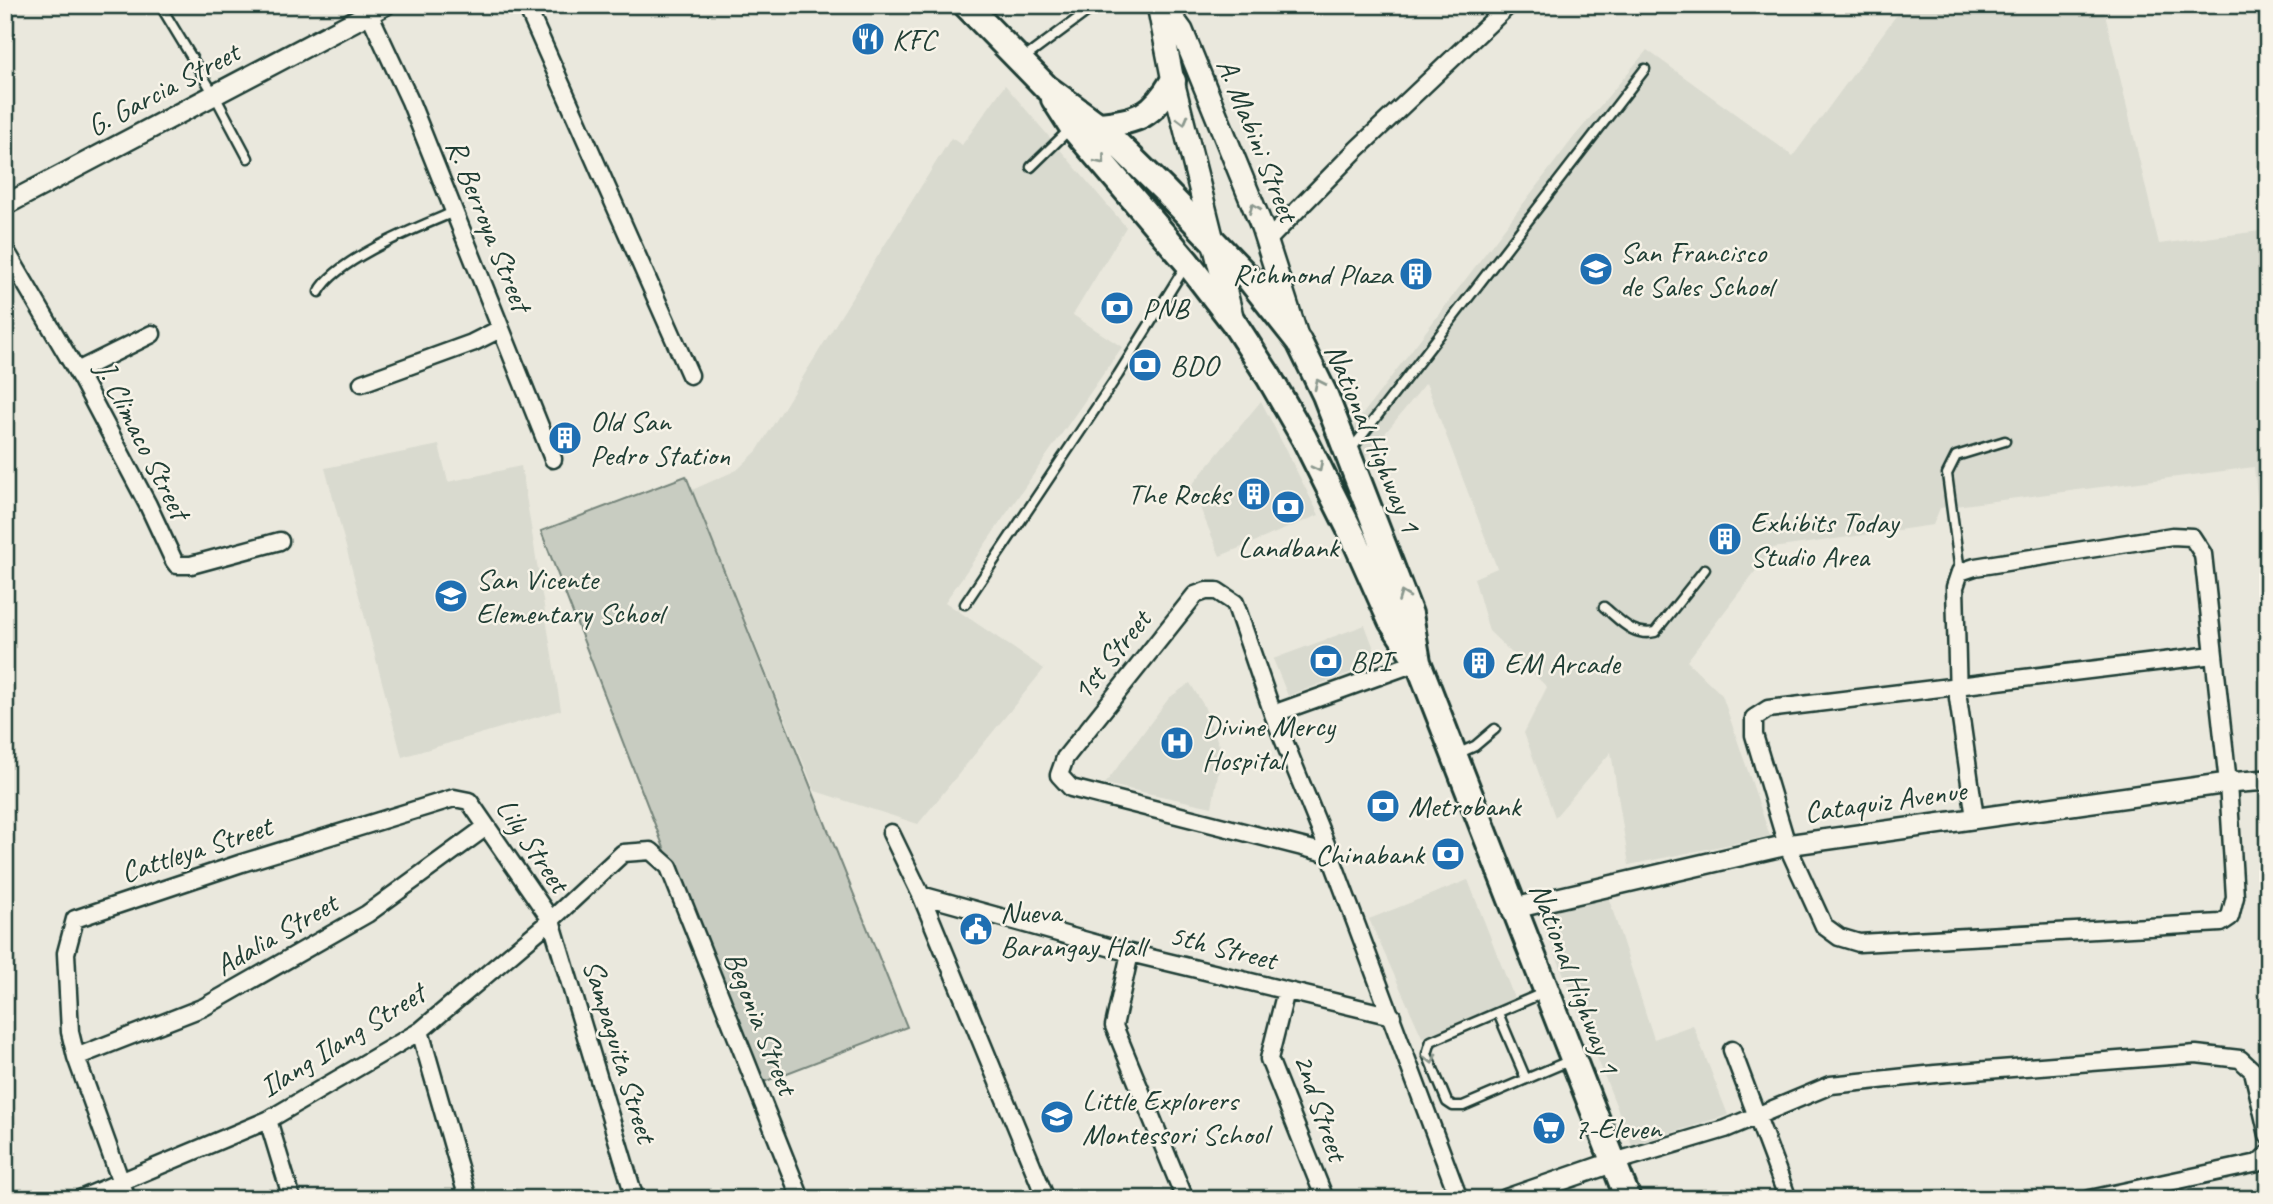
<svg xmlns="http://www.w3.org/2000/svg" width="2273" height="1204" font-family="Caveat,sans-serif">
<rect width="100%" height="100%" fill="#eae8dd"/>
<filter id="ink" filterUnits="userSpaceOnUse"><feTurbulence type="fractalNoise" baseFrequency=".0143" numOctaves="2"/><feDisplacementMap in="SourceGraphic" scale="14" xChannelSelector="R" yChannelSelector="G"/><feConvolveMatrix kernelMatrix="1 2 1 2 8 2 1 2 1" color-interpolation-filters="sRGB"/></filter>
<g filter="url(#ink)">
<path fill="#d9dacf" d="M1904,5H2103L2159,244L2268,230V602L2254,467L1940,508L1933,525L1773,548L1687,661L1722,695L1770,836L1629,865L1611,752L1555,817L1524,733L1547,687L1489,631L1474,578L1497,568L1426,383L1365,458L1353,427L1574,137L1647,50L1793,156Z
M1005,85L1126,227L1073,315L1122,347L945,602L1044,669L918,824L815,791L692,490L737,470L757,451L951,138L962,145Z
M1261,401L1319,515L1220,556L1191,486Z
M439,445L448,482L521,466L561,710L402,757L325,468Z
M1365,625L1379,662L1288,696L1273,659Z
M1190,683L1204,706L1222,753L1212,807L1105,784L1169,698Z
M1468,880L1515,1000L1422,1037L1369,919Z
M1607,893L1654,1039L1693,1025L1728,1115L1632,1145L1538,910Z"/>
<path fill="#c8ccc1" stroke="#74847a" stroke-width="2" d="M686,476L907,1027L756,1085L541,531Z"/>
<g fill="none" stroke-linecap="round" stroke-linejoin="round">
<defs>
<path id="service" d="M160,5L215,96L248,158
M1023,59L1096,5
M1031,167L1069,130
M319,292C336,259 419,227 454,212
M1350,451L1645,69
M1960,572L1947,474L1956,456L2005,441
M965,604L1118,375L1185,267
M1604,607C1620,620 1633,637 1655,632L1705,569
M1457,754L1475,746L1495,729
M1543,993L1431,1041L1427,1054L1447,1102L1453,1106H1463L1571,1060
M1498,1013L1526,1079"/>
<path id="minor" d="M526,5L690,375
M369,13L410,101L553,459
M1267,241L1357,149L1509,5
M5,249L83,382L148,505L174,561L177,565H191L280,541
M77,371L152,334
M362,383L472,343L500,329
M1273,714L1418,662
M1975,818L1958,698L1955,587L1960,572L1975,567L2172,536L2192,537L2203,554L2228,783L2235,897L2230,917L2221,923L1859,943L1839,937L1824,926L1787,845L1754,735V718L1768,709L2213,655
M891,833L921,895L1046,1199
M1330,854L1071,788L1059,775L1065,758L1195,595L1206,591H1217L1235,603L1273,714L1330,854L1459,1199
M921,895L1130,953L1392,1016
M1130,953L1114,1026L1185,1199
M1286,991L1269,1059L1325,1199
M420,1031L468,1199
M1732,1050L1788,1199
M76,1057L204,1007L367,914L486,827
M268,1120L292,1199
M1614,1162L1725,1129L1831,1085L1935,1074L2196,1054L2240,1059L2253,1071L2268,1135
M80,1199L268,1120L420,1031L551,920L623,853L651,851L669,867L801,1199
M127,1199L76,1057L70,1032L66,953L75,919L242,863L454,798L469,801L551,920L635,1199
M2090,1199L2258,1163L2268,1154"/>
<path id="tertiary" d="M5,205L385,5
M1515,908L1787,845L2228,783L2268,780
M1507,1199L1614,1162"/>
<path id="secondary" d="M1158,5L1173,81L1233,320
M1163,5L1182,31L1262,227L1296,333"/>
<path id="trunk" d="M966,5L1046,87L1098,125L1164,190L1246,275L1299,342L1325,395L1410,614L1418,662L1628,1199
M1054,99L1072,127L1187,262L1234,323L1269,377L1304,438L1354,538L1391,621L1414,656
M1098,125C1138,122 1153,115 1173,81"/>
</defs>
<use href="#service" stroke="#1f3d34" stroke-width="13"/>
<use href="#minor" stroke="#1f3d34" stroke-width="21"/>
<use href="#tertiary" stroke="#1f3d34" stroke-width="24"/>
<use href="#secondary" stroke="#1f3d34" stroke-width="26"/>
<use href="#trunk" stroke="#1f3d34" stroke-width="30"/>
<use href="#service" stroke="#f7f3e8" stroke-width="8"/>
<use href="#minor" stroke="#f7f3e8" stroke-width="16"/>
<use href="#tertiary" stroke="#f7f3e8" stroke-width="19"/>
<use href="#secondary" stroke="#f7f3e8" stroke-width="21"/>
<use href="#trunk" stroke="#f7f3e8" stroke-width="24"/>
</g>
<defs><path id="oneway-chevron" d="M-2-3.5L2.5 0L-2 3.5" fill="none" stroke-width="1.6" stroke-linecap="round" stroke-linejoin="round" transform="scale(1.75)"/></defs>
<g stroke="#8b988e">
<use href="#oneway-chevron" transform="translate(1183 120) rotate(75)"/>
<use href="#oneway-chevron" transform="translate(1101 160) rotate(50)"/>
<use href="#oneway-chevron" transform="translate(1254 208) rotate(-112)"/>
<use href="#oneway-chevron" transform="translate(1319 384) rotate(-116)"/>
<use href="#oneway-chevron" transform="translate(1318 467) rotate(63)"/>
<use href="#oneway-chevron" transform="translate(1403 596) rotate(-111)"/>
<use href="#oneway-chevron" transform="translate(1431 1059) rotate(75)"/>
</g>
</g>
<defs>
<symbol id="restaurant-disc" viewBox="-11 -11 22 22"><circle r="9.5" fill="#1f6fb2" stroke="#f7f3e8"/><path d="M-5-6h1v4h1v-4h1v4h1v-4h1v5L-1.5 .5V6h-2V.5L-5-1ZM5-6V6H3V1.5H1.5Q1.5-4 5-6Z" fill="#fff"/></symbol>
<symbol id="school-disc" viewBox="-11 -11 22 22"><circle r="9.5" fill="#1f6fb2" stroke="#f7f3e8"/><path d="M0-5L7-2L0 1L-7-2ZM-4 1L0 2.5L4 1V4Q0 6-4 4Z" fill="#fff"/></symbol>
<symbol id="building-disc" viewBox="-11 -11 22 22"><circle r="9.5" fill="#1f6fb2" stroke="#f7f3e8"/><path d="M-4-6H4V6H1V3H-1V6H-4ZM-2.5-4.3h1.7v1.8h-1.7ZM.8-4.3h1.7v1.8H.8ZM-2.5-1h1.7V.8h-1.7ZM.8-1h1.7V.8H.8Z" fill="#fff"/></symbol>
<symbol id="bank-disc" viewBox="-11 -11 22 22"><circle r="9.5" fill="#1f6fb2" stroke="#f7f3e8"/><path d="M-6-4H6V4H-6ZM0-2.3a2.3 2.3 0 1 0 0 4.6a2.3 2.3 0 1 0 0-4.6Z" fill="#fff"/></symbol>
<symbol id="hospital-disc" viewBox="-11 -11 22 22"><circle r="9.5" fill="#1f6fb2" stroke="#f7f3e8"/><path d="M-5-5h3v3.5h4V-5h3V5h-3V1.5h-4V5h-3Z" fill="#fff"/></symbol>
<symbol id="civic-disc" viewBox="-11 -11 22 22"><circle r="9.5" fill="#1f6fb2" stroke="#f7f3e8"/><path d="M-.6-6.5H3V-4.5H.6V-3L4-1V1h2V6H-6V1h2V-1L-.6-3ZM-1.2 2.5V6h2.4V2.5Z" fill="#fff"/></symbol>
<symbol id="supermarket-disc" viewBox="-11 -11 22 22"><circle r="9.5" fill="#1f6fb2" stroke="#f7f3e8"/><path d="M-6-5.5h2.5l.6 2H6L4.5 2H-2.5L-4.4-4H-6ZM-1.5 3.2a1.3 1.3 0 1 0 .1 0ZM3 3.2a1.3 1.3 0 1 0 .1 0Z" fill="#fff"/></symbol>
</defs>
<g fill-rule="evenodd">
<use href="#restaurant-disc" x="849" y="20" width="38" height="38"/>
<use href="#school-disc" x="1577" y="250" width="38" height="38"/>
<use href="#building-disc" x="1397" y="255" width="38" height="38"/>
<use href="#bank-disc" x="1098" y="289" width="38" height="38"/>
<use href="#bank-disc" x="1126" y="346" width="38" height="38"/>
<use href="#building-disc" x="546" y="419" width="38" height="38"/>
<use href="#building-disc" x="1235" y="475" width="38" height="38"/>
<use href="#bank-disc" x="1269" y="488" width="38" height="38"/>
<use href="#building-disc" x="1706" y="520" width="38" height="38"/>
<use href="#school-disc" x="432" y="577" width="38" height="38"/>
<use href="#bank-disc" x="1307" y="642" width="38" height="38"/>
<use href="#building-disc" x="1460" y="644" width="38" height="38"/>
<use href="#hospital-disc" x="1158" y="724" width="38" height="38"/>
<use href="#bank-disc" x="1364" y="787" width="38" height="38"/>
<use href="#bank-disc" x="1429" y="835" width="38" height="38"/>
<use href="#civic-disc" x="957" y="910" width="38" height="38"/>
<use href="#school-disc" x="1038" y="1098" width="38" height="38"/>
<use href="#supermarket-disc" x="1530" y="1109" width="38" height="38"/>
</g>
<g text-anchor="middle" stroke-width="5" stroke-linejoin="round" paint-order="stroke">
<g font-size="30" fill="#1f3d34" stroke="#f7f3e8" text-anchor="start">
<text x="892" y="49">KFC</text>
<text x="1620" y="262">San Francisco<tspan x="1620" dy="34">de Sales School</tspan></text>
<text x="1392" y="284" text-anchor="end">Richmond Plaza</text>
<text x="1142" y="318">PNB</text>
<text x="1170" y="375">BDO</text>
<text x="590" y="431">Old San<tspan x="590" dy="34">Pedro Station</tspan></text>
<text x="1230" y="504" text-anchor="end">The Rocks</text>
<text x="1750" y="532">Exhibits Today<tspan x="1750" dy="34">Studio Area</tspan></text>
<text x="1288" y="557" text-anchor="middle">Landbank</text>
<text x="476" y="589">San Vicente<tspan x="476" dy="34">Elementary School</tspan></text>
<text x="1350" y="671">BPI</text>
<text x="1504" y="673">EM Arcade</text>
<text x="1202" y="736">Divine Mercy<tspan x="1202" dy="34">Hospital</tspan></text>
<text x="1408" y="816">Metrobank</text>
<text x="1424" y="864" text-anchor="end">Chinabank</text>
<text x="1000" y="922">Nueva<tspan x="1000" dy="34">Barangay Hall</tspan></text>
<text x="1082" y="1110">Little Explorers<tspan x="1082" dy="34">Montessori School</tspan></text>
<text x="1574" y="1138">7-Eleven</text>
</g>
<g font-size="30" fill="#1f3d34" stroke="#f7f3e8">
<text transform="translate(163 89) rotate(-28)" y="10">G. Garcia Street</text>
<text transform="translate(1258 140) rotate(68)" y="10">A. Mabini Street</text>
<text transform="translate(489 225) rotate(68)" y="10">R. Berroya Street</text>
<text transform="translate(1373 438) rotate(67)" y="10">National Highway 1</text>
<text transform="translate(143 440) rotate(63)" y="10">J. Climaco Street</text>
<text transform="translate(1111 655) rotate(-51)" y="10">1st Street</text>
<text transform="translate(1885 801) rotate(-8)" y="10">Cataquiz Avenue</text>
<text transform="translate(533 845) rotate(56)" y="10">Lily Street</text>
<text transform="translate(196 849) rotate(-18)" y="10">Cattleya Street</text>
<text transform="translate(276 934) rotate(-30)" y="10">Adalia Street</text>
<text transform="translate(1223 947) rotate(14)" y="10">5th Street</text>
<text transform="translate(1575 978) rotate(69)" y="10">National Highway 1</text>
<text transform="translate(761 1023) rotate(68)" y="10">Begonia Street</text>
<text transform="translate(342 1040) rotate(-32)" y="10">Ilang Ilang Street</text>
<text transform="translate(620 1051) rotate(73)" y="10">Sampaguita Street</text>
<text transform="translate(1321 1107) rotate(71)" y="10">2nd Street</text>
</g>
</g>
<rect width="2273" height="1204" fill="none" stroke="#f7f3e8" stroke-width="28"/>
<rect x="14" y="14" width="2245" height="1176" fill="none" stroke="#1f3d34" stroke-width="2.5" filter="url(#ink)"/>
</svg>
